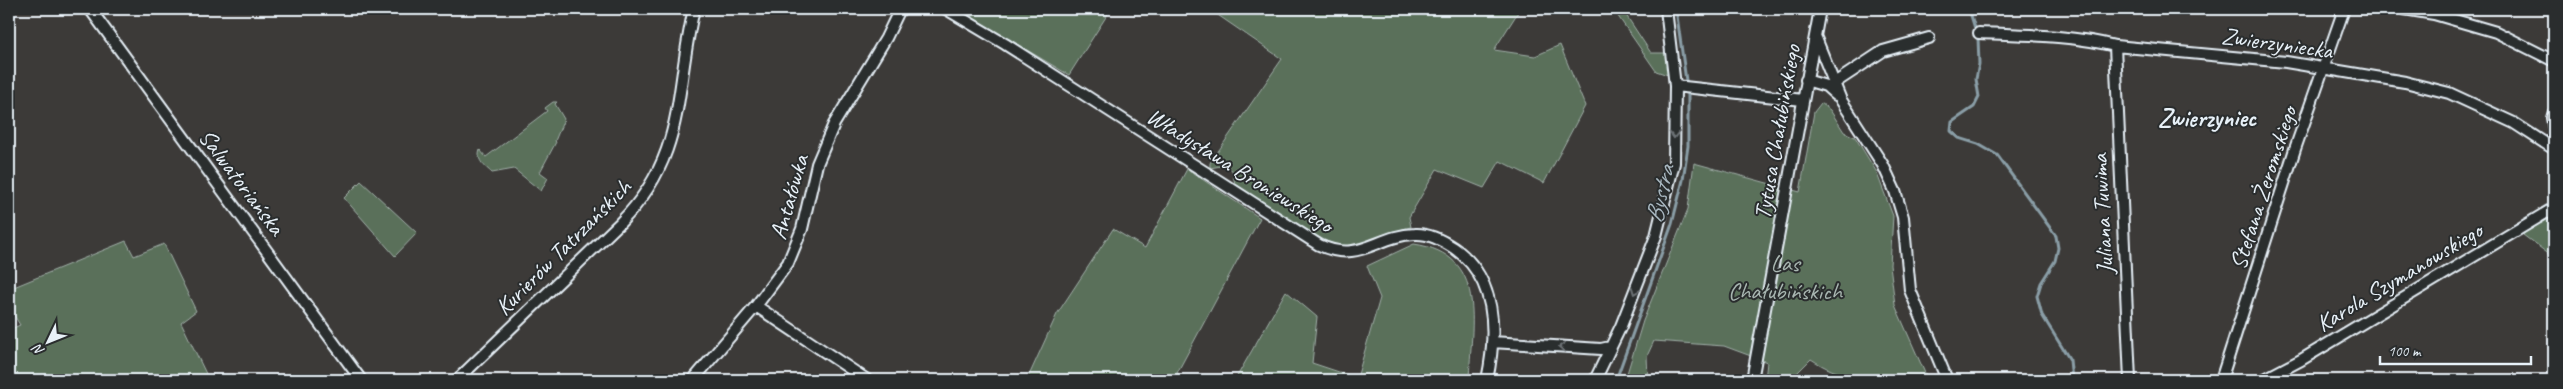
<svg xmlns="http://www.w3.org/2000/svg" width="2563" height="389" font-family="Caveat,sans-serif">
<rect width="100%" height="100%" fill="#3c3a38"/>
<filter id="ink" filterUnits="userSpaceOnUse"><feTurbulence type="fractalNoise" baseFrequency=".02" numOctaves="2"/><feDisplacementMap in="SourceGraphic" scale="10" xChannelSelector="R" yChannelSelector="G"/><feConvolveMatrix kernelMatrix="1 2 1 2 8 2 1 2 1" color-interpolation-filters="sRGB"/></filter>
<g filter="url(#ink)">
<path fill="#5a6f5a" stroke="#a1b0a9" d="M958,9H1111L1069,75Z
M1209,9H1520L1494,50L1535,56L1560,45L1585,106L1544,183L1500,161L1484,188L1437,169L1409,217L1411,227C1390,231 1360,249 1341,246C1317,242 1258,198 1235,184L1232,170L1226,165L1210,168V163L1282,59Z
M1613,9H1622L1651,53H1666L1668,75L1656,71Z
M553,102H557L555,104L564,119L555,141L556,142L540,172L548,178L541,191L514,169L492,173C485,166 476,161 480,150L486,157L547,111L545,108Z
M1821,103L1830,110L1844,132L1855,137L1876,171L1893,216L1890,265L1895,305L1928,380H1895L1892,376C1857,377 1842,379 1811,359L1790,380H1765L1767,362L1724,346L1654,341L1647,356L1648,379L1650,380H1625L1643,321L1688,209L1694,163L1800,192L1814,112Z
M1187,169L1260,218L1177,373L1189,380H1027L1057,314L1113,229L1145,248Z
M361,181L417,233L395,256L344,198Z
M2554,215V258L2523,235L2525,232Z
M126,241L134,256L164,244L196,311L181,322L209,380H9V330L20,325L9,307V289Z
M1414,244C1489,255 1471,324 1469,380H1235L1286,291L1317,317L1312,363L1357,378L1380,298L1367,266Z"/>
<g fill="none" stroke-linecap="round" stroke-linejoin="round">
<path stroke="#8a9ea7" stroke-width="3" d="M1969,9L1978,38L1979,64L1976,79L1979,97L1974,107L1952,122L1951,131L1959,138L1978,144L1997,155L2056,236L2058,248L2055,261L2041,283L2037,296L2042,315L2070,360L2072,380
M1616,380L1672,224L1683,180L1688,146V95L1676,9"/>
<defs>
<path id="minor" d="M90,9L361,380
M946,9L1005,44L1319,245C1360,264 1377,235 1415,234C1429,233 1442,240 1454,248C1497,278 1497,333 1487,380
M2404,9L2434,14L2496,32L2554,61
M1979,33C2025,35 2071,35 2115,46L2286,62L2405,82L2449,93L2514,123L2554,149
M1816,38L1841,100L1883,165L1895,191L1903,217L1910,290L1947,380
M2115,46L2130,380
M1806,80L1826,86L1836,95
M1833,84L1883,51L1929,38
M1675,86L1803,100
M2554,112L2552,118L2554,129
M756,306L867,380
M1492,342L1601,349L1610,347
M457,380L620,223C687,155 674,93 694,9
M693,380L756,306L788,263L802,229L817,164L834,124L886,38L900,9
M1595,380L1621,326L1656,236L1674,163L1675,86L1666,9
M1752,380L1820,9
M2221,380L2295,149L2344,9
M2263,380L2301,360L2554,208"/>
</defs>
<use href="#minor" stroke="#e8f1f8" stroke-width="14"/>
<use href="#minor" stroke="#2a2d2e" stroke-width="10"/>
</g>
<defs><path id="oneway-chevron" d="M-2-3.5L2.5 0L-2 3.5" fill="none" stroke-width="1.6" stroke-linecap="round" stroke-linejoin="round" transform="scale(1.25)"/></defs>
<g stroke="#6c7275">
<use href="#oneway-chevron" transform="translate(1674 135) rotate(90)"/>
<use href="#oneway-chevron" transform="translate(1635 291) rotate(111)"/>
<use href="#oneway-chevron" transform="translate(1562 347) rotate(-177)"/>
</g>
</g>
<g text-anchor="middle" stroke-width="4" stroke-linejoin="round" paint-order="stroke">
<g font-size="24" fill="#e8f1f8" stroke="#2a2d2e">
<text transform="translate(2277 43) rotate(8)" y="8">Zwierzyniecka</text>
<text transform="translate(1777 132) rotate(-80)" y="8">Tytusa Chałubińskiego</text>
<text transform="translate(1240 170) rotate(32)" y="8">Władysława Broniewskiego</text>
<text transform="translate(242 182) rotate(53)" y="8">Salwatoriańska</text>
<text transform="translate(2263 188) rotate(-72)" y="8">Stefana Żeromskiego</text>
<text transform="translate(789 197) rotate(-74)" y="8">Antałówka</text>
<text transform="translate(2102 214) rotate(-93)" y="8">Juliana Tuwima</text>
<text transform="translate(563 247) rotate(-45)" y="8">Kurierów Tatrzańskich</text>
<text transform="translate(2399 277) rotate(-31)" y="8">Karola Szymanowskiego</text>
</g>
<g font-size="24" fill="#a8b6b1" stroke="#2a2d2e">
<text x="1785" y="271">Las<tspan x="1785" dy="28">Chałubińskich</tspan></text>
</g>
<g font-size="25" font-weight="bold" fill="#e8f1f8" stroke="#2a2d2e">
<text x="2207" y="126">Zwierzyniec</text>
</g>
<g font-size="25" font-style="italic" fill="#aab9c2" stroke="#2a2d2e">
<text transform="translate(1659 194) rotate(-77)" y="9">Bystra</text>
</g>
</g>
<rect width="2563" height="389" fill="none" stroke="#2a2d2e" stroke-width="30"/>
<rect x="15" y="15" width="2533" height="359" fill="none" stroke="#e8f1f8" stroke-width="2" filter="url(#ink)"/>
<g transform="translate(48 342) rotate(227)" stroke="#2a2d2e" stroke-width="4" paint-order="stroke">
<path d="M0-4L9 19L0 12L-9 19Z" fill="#e8f1f8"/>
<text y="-8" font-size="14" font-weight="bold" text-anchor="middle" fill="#e8f1f8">N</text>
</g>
<path d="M2380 356v8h151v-8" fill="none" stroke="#e8f1f8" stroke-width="2.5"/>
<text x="2388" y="356" font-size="15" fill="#e8f1f8" stroke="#2a2d2e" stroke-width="4" paint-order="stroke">100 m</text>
</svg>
